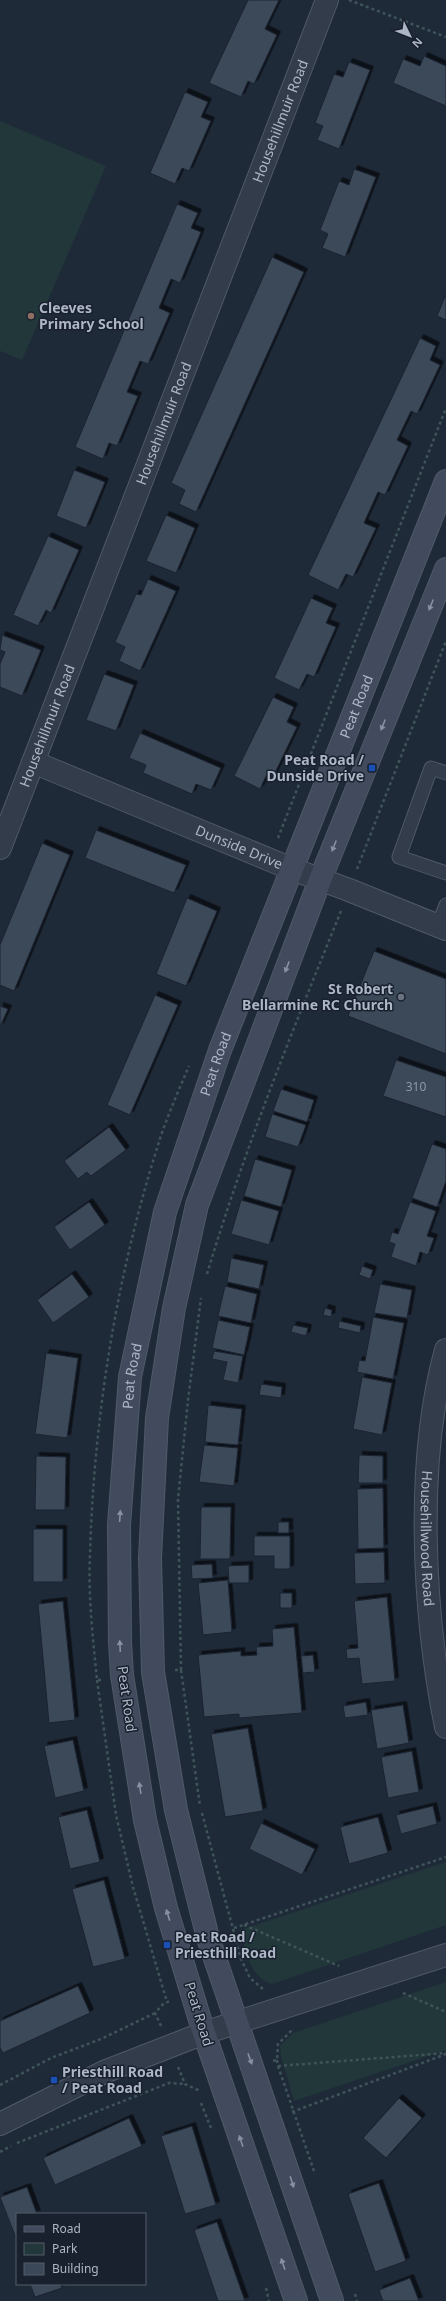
<svg xmlns="http://www.w3.org/2000/svg" width="446" height="2301" font-family="'Noto Sans',sans-serif">
<defs>
<filter id="shadow"><feDropShadow dx="3.5" dy="-3.5" stdDeviation="0" flood-color="#0009"/></filter>
</defs>
<rect width="100%" height="100%" fill="#1f2a39"/>
<path fill="#21373a" d="M0,121L106,166L22,360L0,351Z
M446,1862V1925L272,1984C249,1978 246,1950 240,1930Z
M446,1982V2050L294,2101L281,2056L280,2046L293,2033Z"/>
<path fill="#3b4859" stroke="#1b2330" filter="url(#shadow)" d="M248,0H279L265,29L277,35L254,84L248,81L241,97L209,83Z
M424,56L446,66V106L393,83L403,59L420,66Z
M349,62L370,70L339,149L317,140L323,126L315,123L334,74L343,77Z
M185,92L208,102L201,117L211,121L189,171L182,168L175,184L150,173Z
M354,169L376,177L345,257L322,248L328,234L320,230L339,181L349,185Z
M177,204L198,213L191,228L201,232L180,283L171,279L159,308L170,313L148,364L140,361L127,392L138,396L117,446L109,443L103,459L75,447Z
M272,257L304,272L196,512L179,504L185,490L171,483Z
M446,294V320L437,316Z
M420,338L436,346L430,360L440,365L417,414L411,411L397,440L408,446L385,495L378,492L364,523L376,528L353,577L346,574L338,590L308,575Z
M74,470L105,482L86,528L56,516Z
M166,515L195,528L176,573L146,561Z
M48,536L79,550L51,613L46,610L38,626L13,615Z
M148,579L176,591L140,671L119,661L125,647L115,642L136,594L141,595Z
M311,598L333,608L326,623L336,627L314,677L307,674L299,690L274,678Z
M2,635L41,650L22,696L0,687V664L5,652L0,650Z
M104,674L134,685L116,731L86,720Z
M273,697L294,707L287,722L297,727L274,775L268,772L260,789L234,776Z
M140,733L221,768L211,790L196,784L192,794L143,773L146,765L129,758Z
M96,830L186,865L174,893L85,858Z
M42,843L70,855L14,991L0,985V945Z
M187,898L217,911L186,986L156,974Z
M374,951L446,979V1054L348,1016Z
M155,995L178,1005L130,1115L107,1105Z
M0,1006L8,1009L0,1027Z
M396,1060L446,1077V1117L383,1096Z
M281,1089L314,1100L307,1122L273,1111Z
M272,1114L306,1125L298,1147L265,1137Z
M109,1127L126,1150L91,1176L87,1172L78,1179L64,1161Z
M432,1144L446,1149V1181L437,1207L412,1198Z
M255,1159L292,1170L281,1207L244,1196Z
M241,1200L279,1211L269,1245L231,1234Z
M89,1202L105,1225L70,1250L54,1227Z
M410,1202L436,1211L427,1236L434,1238L428,1255L420,1252L416,1266L391,1257L395,1244L389,1242L392,1232L398,1234Z
M231,1258L264,1265L259,1289L227,1282Z
M362,1266L373,1270L370,1279L359,1275Z
M72,1274L89,1297L53,1323L37,1300Z
M380,1284L412,1290L407,1318L374,1313Z
M225,1286L257,1294L251,1323L218,1316Z
M325,1308L332,1310L331,1317L323,1315Z
M373,1317L404,1323L393,1379L357,1372L359,1360L365,1361Z
M218,1320L250,1327L244,1355L212,1348Z
M339,1321L361,1326L360,1333L338,1328Z
M293,1325L308,1328L306,1336L291,1332Z
M214,1351L243,1356L238,1383L223,1380L227,1362L212,1359Z
M46,1353L78,1358L67,1438L35,1434Z
M362,1377L392,1383L382,1435L353,1429Z
M261,1384L282,1387L281,1398L259,1395Z
M208,1405L242,1409L238,1445L205,1442Z
M204,1445L238,1448L234,1486L199,1482Z
M359,1455L383,1456V1483H358Z
M36,1456L66,1457L65,1510H35Z
M383,1488L384,1548L358,1549L357,1489Z
M201,1507H231L230,1559H200Z
M278,1522H289V1533H278Z
M33,1529H63V1582H33Z
M254,1536H290V1569H274V1556H254Z
M384,1552L385,1583L355,1584L354,1553Z
M212,1564L213,1578L192,1579L191,1565Z
M249,1565V1583H229L228,1566Z
M228,1580L232,1632L203,1635L198,1583Z
M280,1593H292V1608H280Z
M387,1597L395,1681L362,1684L359,1658L347,1659L346,1649L358,1648L354,1601Z
M63,1601L75,1720L49,1723L38,1604Z
M294,1627L302,1713L239,1718V1714L204,1717L198,1655L241,1651V1656L257,1655L256,1647L273,1646L272,1629Z
M313,1655L315,1672L303,1673L301,1656Z
M366,1702L368,1715L345,1718L343,1706Z
M403,1705L409,1743L377,1749L371,1710Z
M248,1728L263,1811L225,1817L211,1734Z
M73,1740L84,1791L55,1798L44,1746Z
M412,1751L419,1792L388,1798L381,1757Z
M433,1806L437,1824L401,1834L396,1815Z
M87,1810L100,1862L70,1869L58,1817Z
M378,1817L388,1853L349,1864L340,1827Z
M261,1823L315,1849L302,1875L249,1849Z
M104,1880L125,1959L93,1967L72,1889Z
M78,1986L90,2013L3,2053L0,2048V2021Z
M399,2098L422,2118L386,2158L363,2138Z
M129,2118L142,2146L55,2185L43,2158Z
M192,2126L216,2205L185,2214L161,2136Z
M379,2183L406,2261L375,2272L348,2194Z
M27,2187L37,2214H17L16,2238L0,2197Z
M217,2222L245,2301H218L194,2230Z
M410,2278L419,2301H383L379,2290Z
M30,2284H60L62,2288L35,2297Z"/>
<g fill="none" stroke-linecap="round" stroke-linejoin="round">
<defs>
<path id="lane" d="M446,773L431,768L399,857L446,873
M438,926L446,905"/>
<g id="street">
<path id="s1" d="M33,762L292,869L349,890L446,929"/>
<path id="s2" d="M0,848L327,0"/>
<path id="s3" d="M446,1350C415,1462 423,1613 446,1727"/>
<path d="M0,2124L104,2072L204,2033L446,1955"/>
</g>
<g id="secondary">
<path id="s4" d="M296,2301L204,2033L166,1908L145,1820L122,1675L120,1642L119,1525L130,1377L165,1212L220,1050L446,481"/>
<path d="M332,2301L208,1938L176,1810L153,1672L150,1558L157,1418L174,1308L197,1205L320,880L446,569"/>
</g>
</defs>
<use href="#lane" stroke="#505967" stroke-width="15"/>
<use href="#street" stroke="#505967" stroke-width="24"/>
<use href="#secondary" stroke="#505967" stroke-width="24"/>
<path stroke="#3f5458" stroke-width="2.5" stroke-dasharray="3 3" stroke-linecap="butt" d="M349,0L446,37
M278,838L446,408
M357,869L446,641
M207,1274C244,1150 292,1032 341,911
M175,1670H181L178,1499L188,1400L201,1298
M181,1670L200,1806
M97,1680L116,1815L133,1887L167,2002
M101,1680H97C93,1639 88,1596 90,1555C94,1416 116,1278 158,1145C166,1119 178,1092 189,1066
M202,1813L241,1959L250,1978L264,1990
M244,1925L339,1966
M234,1928L446,1857
M403,1993L446,2012
M161,2026L155,2013L164,2003L171,2001
M277,2060L278,2066L446,2053
M273,2061L277,2060L278,2044L293,2029
M278,2066L315,2174
M178,2067L185,2084L198,2090L199,2092
M0,2085L51,2058L101,2039L155,2013
M201,2103L211,2128
M292,2112L446,2054
M17,2143L169,2083L185,2084
M0,2152L11,2146
M266,2288L269,2301
M355,2294L357,2301"/>
<use href="#lane" stroke="#333c4a" stroke-width="13"/>
<use href="#street" stroke="#333c4a" stroke-width="22"/>
<use href="#secondary" stroke="#414b5d" stroke-width="22"/>
</g>
<defs><path id="oneway-solid" d="M-6-.8H1V-3.2L6.5 0L1 3.2V.8H-6Z"/></defs>
<g fill="#8791a1">
<use href="#oneway-solid" transform="translate(431 605) rotate(112)"/>
<use href="#oneway-solid" transform="translate(383 725) rotate(112)"/>
<use href="#oneway-solid" transform="translate(334 846) rotate(112)"/>
<use href="#oneway-solid" transform="translate(287 967) rotate(111)"/>
<use href="#oneway-solid" transform="translate(120 1516) rotate(-86)"/>
<use href="#oneway-solid" transform="translate(120 1646) rotate(-93)"/>
<use href="#oneway-solid" transform="translate(140 1788) rotate(-99)"/>
<use href="#oneway-solid" transform="translate(168 1915) rotate(-107)"/>
<use href="#oneway-solid" transform="translate(250 2059) rotate(70)"/>
<use href="#oneway-solid" transform="translate(241 2141) rotate(-109)"/>
<use href="#oneway-solid" transform="translate(292 2182) rotate(72)"/>
<use href="#oneway-solid" transform="translate(283 2264) rotate(-109)"/>
</g>
<circle fill="#8d6e63" stroke="#19212e" stroke-width="1.5" cx="31" cy="316" r="4"/>
<g fill="#1a4fb4" stroke="#19212e" stroke-width="1.5">
<rect x="368" y="764" width="8" height="8" rx="2"/>
<rect x="163" y="1941" width="8" height="8" rx="2"/>
<rect x="50" y="2076" width="8" height="8" rx="2"/>
</g>
<circle fill="#6b7280" stroke="#19212e" stroke-width="1.5" cx="401" cy="997" r="4"/>
<g text-anchor="middle" stroke-width="3" stroke-linejoin="round" paint-order="stroke">
<g font-size="12" fill="#909aab">
<text x="416" y="1091">310</text>
</g>
<g font-size="14" fill="#adb6c6" stroke="#19212e">
<text dy="5" stroke="none"><textPath href="#s2" startOffset="779">Househillmuir Road</textPath></text>
<text dy="5" stroke="none"><textPath href="#s2" startOffset="455">Househillmuir Road</textPath></text>
<text dy="5" stroke="none"><textPath href="#s4" startOffset="1659">Peat Road</textPath></text>
<text dy="5" stroke="none"><textPath href="#s2" startOffset="131">Househillmuir Road</textPath></text>
<text dy="5" stroke="none"><textPath href="#s1" startOffset="223">Dunside Drive</textPath></text>
<text dy="5" stroke="none"><textPath href="#s4" startOffset="1275">Peat Road</textPath></text>
<text dy="5" stroke="none"><textPath href="#s4" startOffset="951">Peat Road</textPath></text>
<text dy="5" stroke="none"><textPath href="#s3" startOffset="190">Househillwood Road</textPath></text>
<text transform="translate(127 1699) rotate(82)" y="5">Peat Road</text>
<text transform="translate(199 2014) rotate(73)" y="5">Peat Road</text>
</g>
<g font-size="14" font-weight="bold" fill="#adb6c6" stroke="#19212e" text-anchor="start">
<text x="39" y="313">Cleeves<tspan x="39" dy="16">Primary School</tspan></text>
<text x="364" y="765" text-anchor="end">Peat Road /<tspan x="364" dy="16">Dunside Drive</tspan></text>
<text x="393" y="994" text-anchor="end">St Robert<tspan x="393" dy="16">Bellarmine RC Church</tspan></text>
<text x="175" y="1942">Peat Road /<tspan x="175" dy="16">Priesthill Road</tspan></text>
<text x="62" y="2077">Priesthill Road<tspan x="62" dy="16">/ Peat Road</tspan></text>
</g>
</g>
<rect x="16" y="2213" width="130" height="72" fill="#19212e" stroke="#545d6b"/>
<rect x="24" y="2226" width="20" height="6" fill="#414b5d" stroke="#545d6b"/>
<text x="52" y="2233" font-size="12" fill="#adb6c6">Road</text>
<rect x="24" y="2243" width="20" height="12" fill="#21373a" stroke="#545d6b"/>
<text x="52" y="2253" font-size="12" fill="#adb6c6">Park</text>
<rect x="24" y="2263" width="20" height="12" fill="#3b4859" stroke="#545d6b"/>
<text x="52" y="2273" font-size="12" fill="#adb6c6">Building</text>
<g transform="translate(410 36) rotate(133)" stroke="#19212e" stroke-width="3" paint-order="stroke">
<path d="M0-3L7 15L0 10L-7 15Z" fill="#adb6c6"/>
<text y="-6" font-size="11" font-weight="bold" text-anchor="middle" fill="#adb6c6">N</text>
</g>
</svg>
